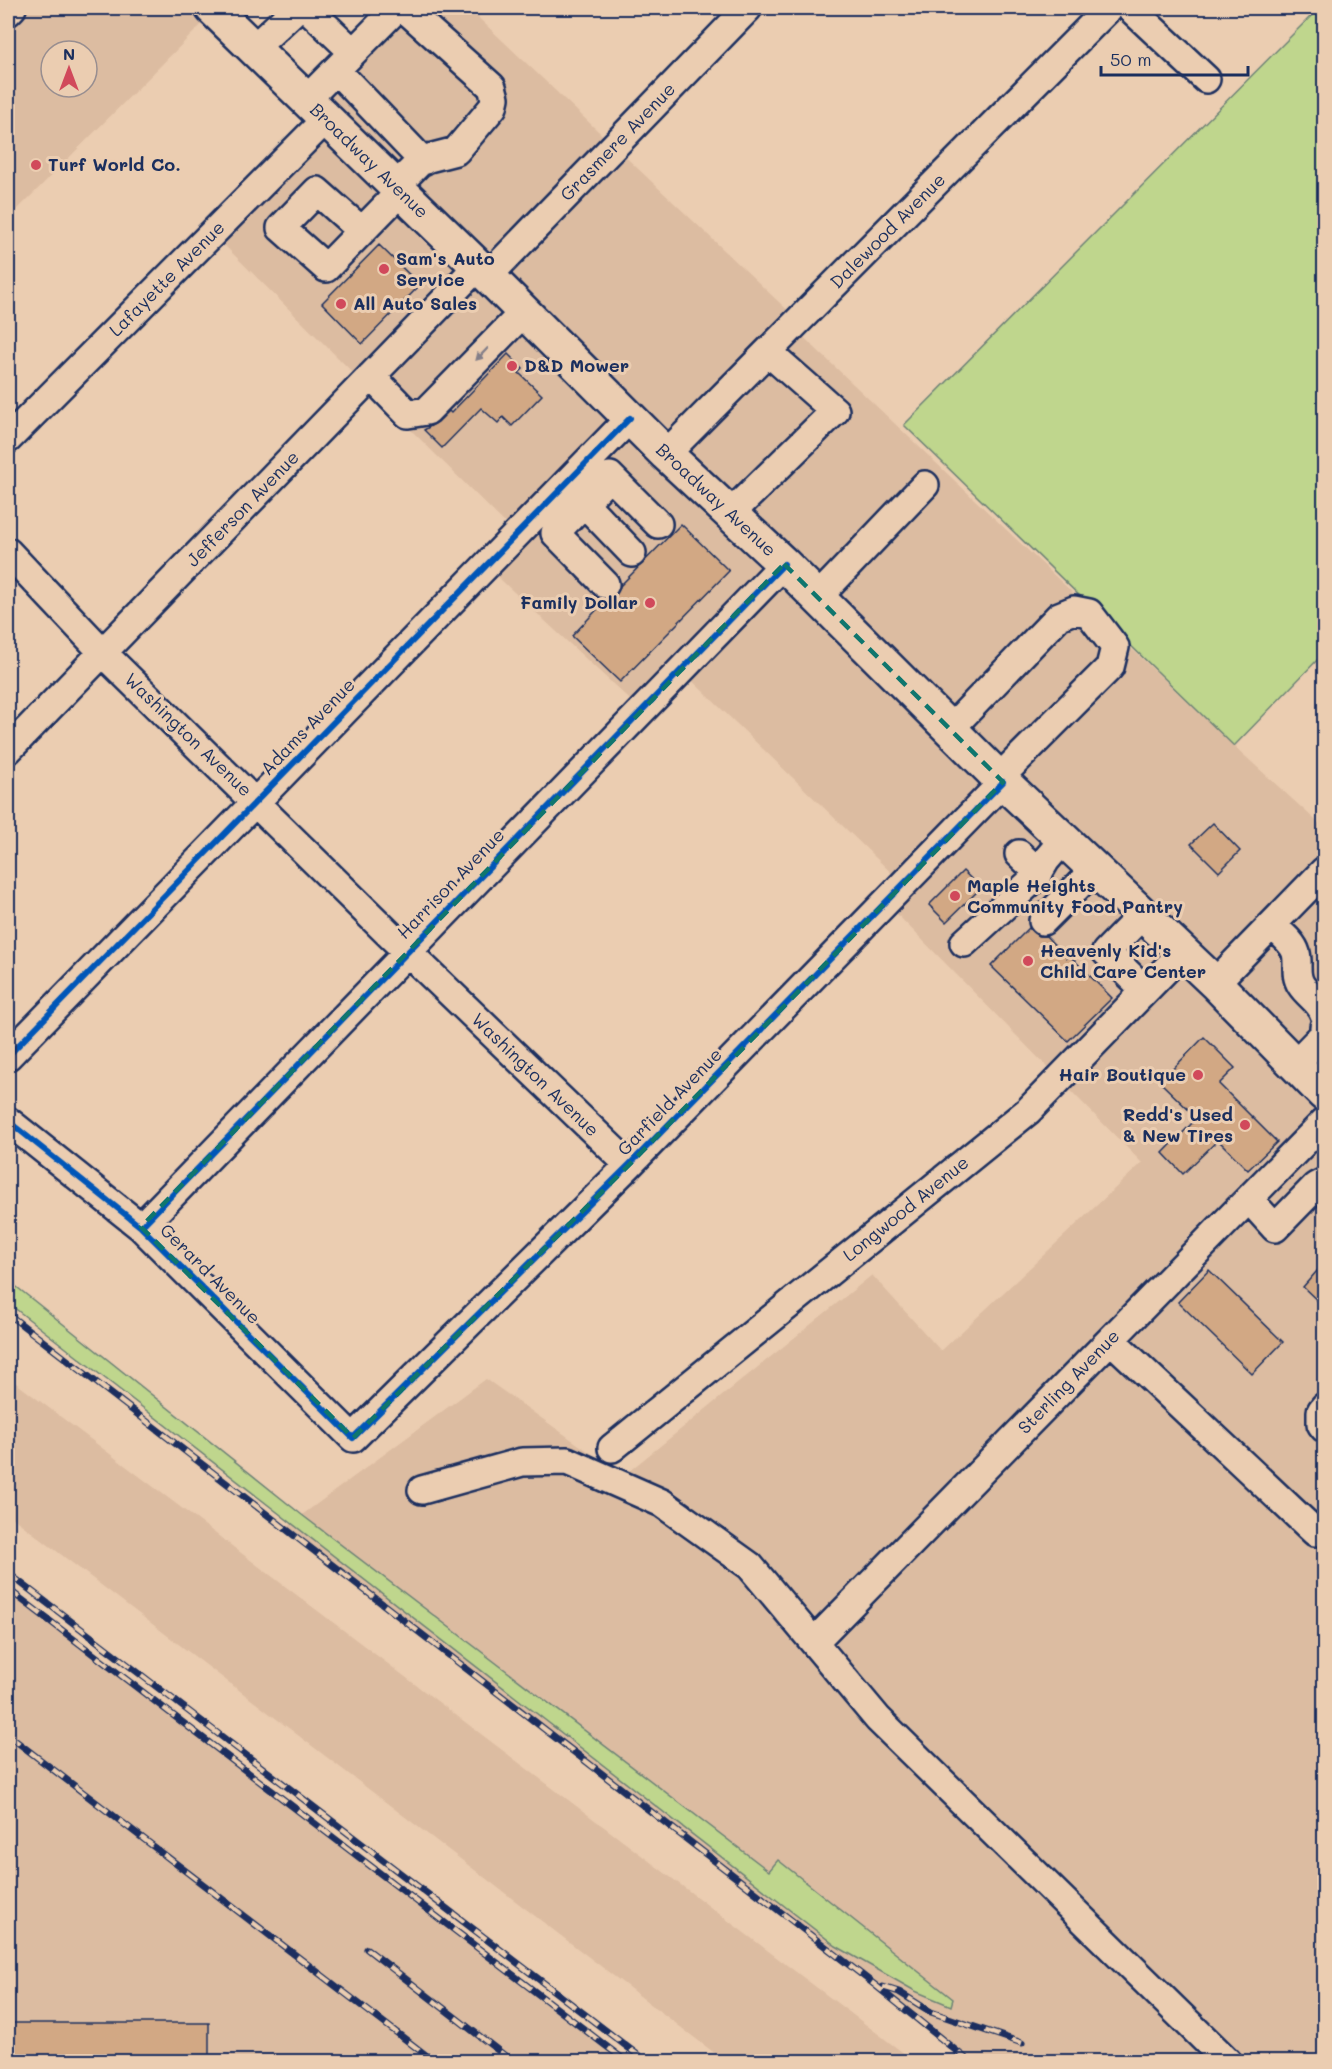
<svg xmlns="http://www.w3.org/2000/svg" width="1332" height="2069" font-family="Mali,sans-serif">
<rect width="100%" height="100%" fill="#ebcdb1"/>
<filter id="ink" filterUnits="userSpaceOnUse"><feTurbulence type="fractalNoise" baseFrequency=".0167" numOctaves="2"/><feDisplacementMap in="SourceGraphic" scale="12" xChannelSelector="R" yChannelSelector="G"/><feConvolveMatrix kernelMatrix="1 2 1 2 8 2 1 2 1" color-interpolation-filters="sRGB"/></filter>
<g filter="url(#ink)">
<path fill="#dcbca1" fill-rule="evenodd" d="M8,8H211L215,11L8,219ZM51,51H87V87H51Z
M397,8H468L799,321L793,327L1234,746L1324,828V2061H970L875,1985L286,1529L302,1515L486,1379L623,1476L872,1275L941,1351L1142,1163L886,903L903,884L681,670L641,710L486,566L516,534L212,233L325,119L306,100Z
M8,1377L914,2061H725L8,1514Z
M8,1589L87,1649L627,2061H8Z"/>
<path fill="#bfd68d" stroke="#6d8276" stroke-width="1.5" d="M1319,8H1324V653L1234,746L904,425Z
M8,1280L302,1515L769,1871L778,1860L953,1999L951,2006L915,1991L836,1946L8,1303Z"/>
<path fill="#d2a884" stroke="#1b2f5e" stroke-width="1.5" d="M379,245L420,285L362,344L322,303Z
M508,354L523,369L519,373L542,395L512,426L503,417L498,423L481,408L442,448L424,430L438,422L449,411L451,413Z
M681,524L729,571L620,682L572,636L607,599L616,595L620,586Z
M1213,823L1240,851L1219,872L1191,844Z
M963,871L981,888L946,922L929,905Z
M1029,928L1038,936H1046L1067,958L1070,956L1112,998L1068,1041L991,966Z
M1204,1037L1235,1068L1219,1084L1277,1142L1248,1170L1218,1140L1183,1174L1163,1153L1197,1118L1160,1082Z
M1324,1263V1307L1303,1287Z
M1209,1270L1283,1342L1252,1374L1178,1302Z
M8,2023H209V2061H8Z"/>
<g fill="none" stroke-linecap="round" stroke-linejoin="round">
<defs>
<path id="minor" d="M307,8L353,52
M1130,8L1206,79
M8,12L12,8
M254,48L297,8
M336,70L423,161
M306,100L397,8
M395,187L420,162L429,158L456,151L493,107L495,98L492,87L404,8
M362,231L317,191L281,228L326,268L400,192
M488,276L748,8
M371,376L408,414L427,411L524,312
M8,439L326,119
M666,454L1109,8
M571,489L584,503L555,533L605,584
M730,514L835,411L768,352
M8,552L111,661L390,935L629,1165
M632,553L584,503L610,476L658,524
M818,597L925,485
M950,729L1059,616L1074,610L1089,613L1115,647L1110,667L999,778
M8,750L478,266
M1019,854L1039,873
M1143,914L1106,952L1145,990
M1043,921L1095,869
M1272,925C1280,933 1293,942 1296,953C1299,964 1294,974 1301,985C1308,996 1320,1001 1324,1014
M964,943L1036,877L1046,860L1064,839
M1215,983L1324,871
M8,1056L630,418
M1295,1064L1324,1034V1027
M8,1121L141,1227L353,1438L629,1165L1003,782
M1249,1199L1275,1228L1316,1186L1324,1182
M141,1227L784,564
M1111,1340L1315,1532
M1324,1407L1321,1411V1424L1324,1428
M612,1448L1028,1111L1183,952
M422,1490L522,1462L567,1461L662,1503L750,1566L878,1719L1228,2062
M814,1642L1324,1122"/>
<path id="major" d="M212,8L488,276L666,454L784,564L1003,782L1215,983L1324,1094"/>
</defs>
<use href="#minor" stroke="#1b2f5e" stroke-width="32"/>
<use href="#major" stroke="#1b2f5e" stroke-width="38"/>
<use href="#minor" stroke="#ebcdb1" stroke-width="27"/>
<use href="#major" stroke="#ebcdb1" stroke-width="33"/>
<defs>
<path id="rail" d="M8,1314L875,1985L970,2062
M8,1573L647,2062
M8,1589L627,2062
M8,1735L435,2062
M367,1949L513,2062
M883,1987L899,1992L931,2012L1022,2043"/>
</defs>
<use href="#rail" stroke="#1b2f5e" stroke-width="7"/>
<use href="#rail" stroke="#ebcdb1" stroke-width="4.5" stroke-dasharray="14" stroke-linecap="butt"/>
<defs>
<path id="cycleway" d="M8,1056L630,418
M8,1121L141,1227L353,1438L629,1165L1003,782
M141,1227L784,564"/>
</defs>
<use href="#cycleway" stroke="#ebcdb1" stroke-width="10"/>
<use href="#cycleway" stroke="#0057b8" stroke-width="6"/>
</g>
<defs><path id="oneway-solid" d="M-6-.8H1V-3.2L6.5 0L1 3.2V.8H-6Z" transform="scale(1.5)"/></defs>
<use fill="#837e88" href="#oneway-solid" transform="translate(482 354) rotate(134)"/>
</g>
<path fill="none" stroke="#0f766e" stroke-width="4.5" stroke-dasharray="12 8" stroke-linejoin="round" d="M784,564L1003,782L629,1165L353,1438L141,1227Z"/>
<g fill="#d1495b" stroke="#ebcdb1" stroke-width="2">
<circle cx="36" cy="165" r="6"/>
<circle cx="384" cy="269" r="6"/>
<circle cx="341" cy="304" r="6"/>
<circle cx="512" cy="366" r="6"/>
<circle cx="650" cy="603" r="6"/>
<circle cx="955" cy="896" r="6"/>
<circle cx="1028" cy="961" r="6"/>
<circle cx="1198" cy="1075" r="6"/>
<circle cx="1245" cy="1125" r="6"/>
</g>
<g text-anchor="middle" stroke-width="6" stroke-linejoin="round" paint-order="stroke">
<g font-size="18" fill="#1b2f5e" stroke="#ebcdb1">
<text transform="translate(618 142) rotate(-46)" y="6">Grasmere Avenue</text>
<text transform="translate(369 161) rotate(44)" y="6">Broadway Avenue</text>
<text transform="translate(888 231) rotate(-45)" y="6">Dalewood Avenue</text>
<text transform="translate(167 279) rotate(-45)" y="6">Lafayette Avenue</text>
<text transform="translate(716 500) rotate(43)" y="6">Broadway Avenue</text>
<text transform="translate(243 509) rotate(-46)" y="6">Jefferson Avenue</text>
<text transform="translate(308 727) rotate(-46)" y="6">Adams Avenue</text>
<text transform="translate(188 735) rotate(44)" y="6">Washington Avenue</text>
<text transform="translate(451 884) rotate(-46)" y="6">Harrison Avenue</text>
<text transform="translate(535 1075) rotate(44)" y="6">Washington Avenue</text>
<text transform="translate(670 1102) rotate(-46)" y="6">Garfield Avenue</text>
<text transform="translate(906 1209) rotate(-39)" y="6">Longwood Avenue</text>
<text transform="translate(210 1274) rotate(45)" y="6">Gerard Avenue</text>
<text transform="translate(1069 1382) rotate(-46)" y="6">Sterling Avenue</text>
</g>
<g font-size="18" font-weight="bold" fill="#1b2f5e" stroke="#ebcdb1" text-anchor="start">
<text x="48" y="171">Turf World Co.</text>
<text x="396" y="265">Sam's Auto<tspan x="396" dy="21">Service</tspan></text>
<text x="353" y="310">All Auto Sales</text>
<text x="524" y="372">D&amp;D Mower</text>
<text x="638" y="609" text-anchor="end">Family Dollar</text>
<text x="967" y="892">Maple Heights<tspan x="967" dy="21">Community Food Pantry</tspan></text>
<text x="1040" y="957">Heavenly Kid's<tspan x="1040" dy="21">Child Care Center</tspan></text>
<text x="1186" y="1081" text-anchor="end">Hair Boutique</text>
<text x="1233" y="1121" text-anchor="end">Redd's Used<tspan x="1233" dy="21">&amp; New Tires</tspan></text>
</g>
</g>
<rect width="1332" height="2069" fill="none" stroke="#ebcdb1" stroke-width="30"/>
<rect x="15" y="15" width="1302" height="2039" fill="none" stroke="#1b2f5e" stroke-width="2" filter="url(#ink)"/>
<g transform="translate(69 69)"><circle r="28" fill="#ebcdb1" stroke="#988e90" stroke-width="1.5"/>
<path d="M0-4.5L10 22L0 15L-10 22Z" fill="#d1495b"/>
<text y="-9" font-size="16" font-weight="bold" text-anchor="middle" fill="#1b2f5e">N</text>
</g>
<path d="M1101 66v9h147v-9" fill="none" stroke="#1b2f5e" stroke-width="3"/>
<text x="1110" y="66" font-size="18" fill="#1b2f5e" stroke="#ebcdb1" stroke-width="4.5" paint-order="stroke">50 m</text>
</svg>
